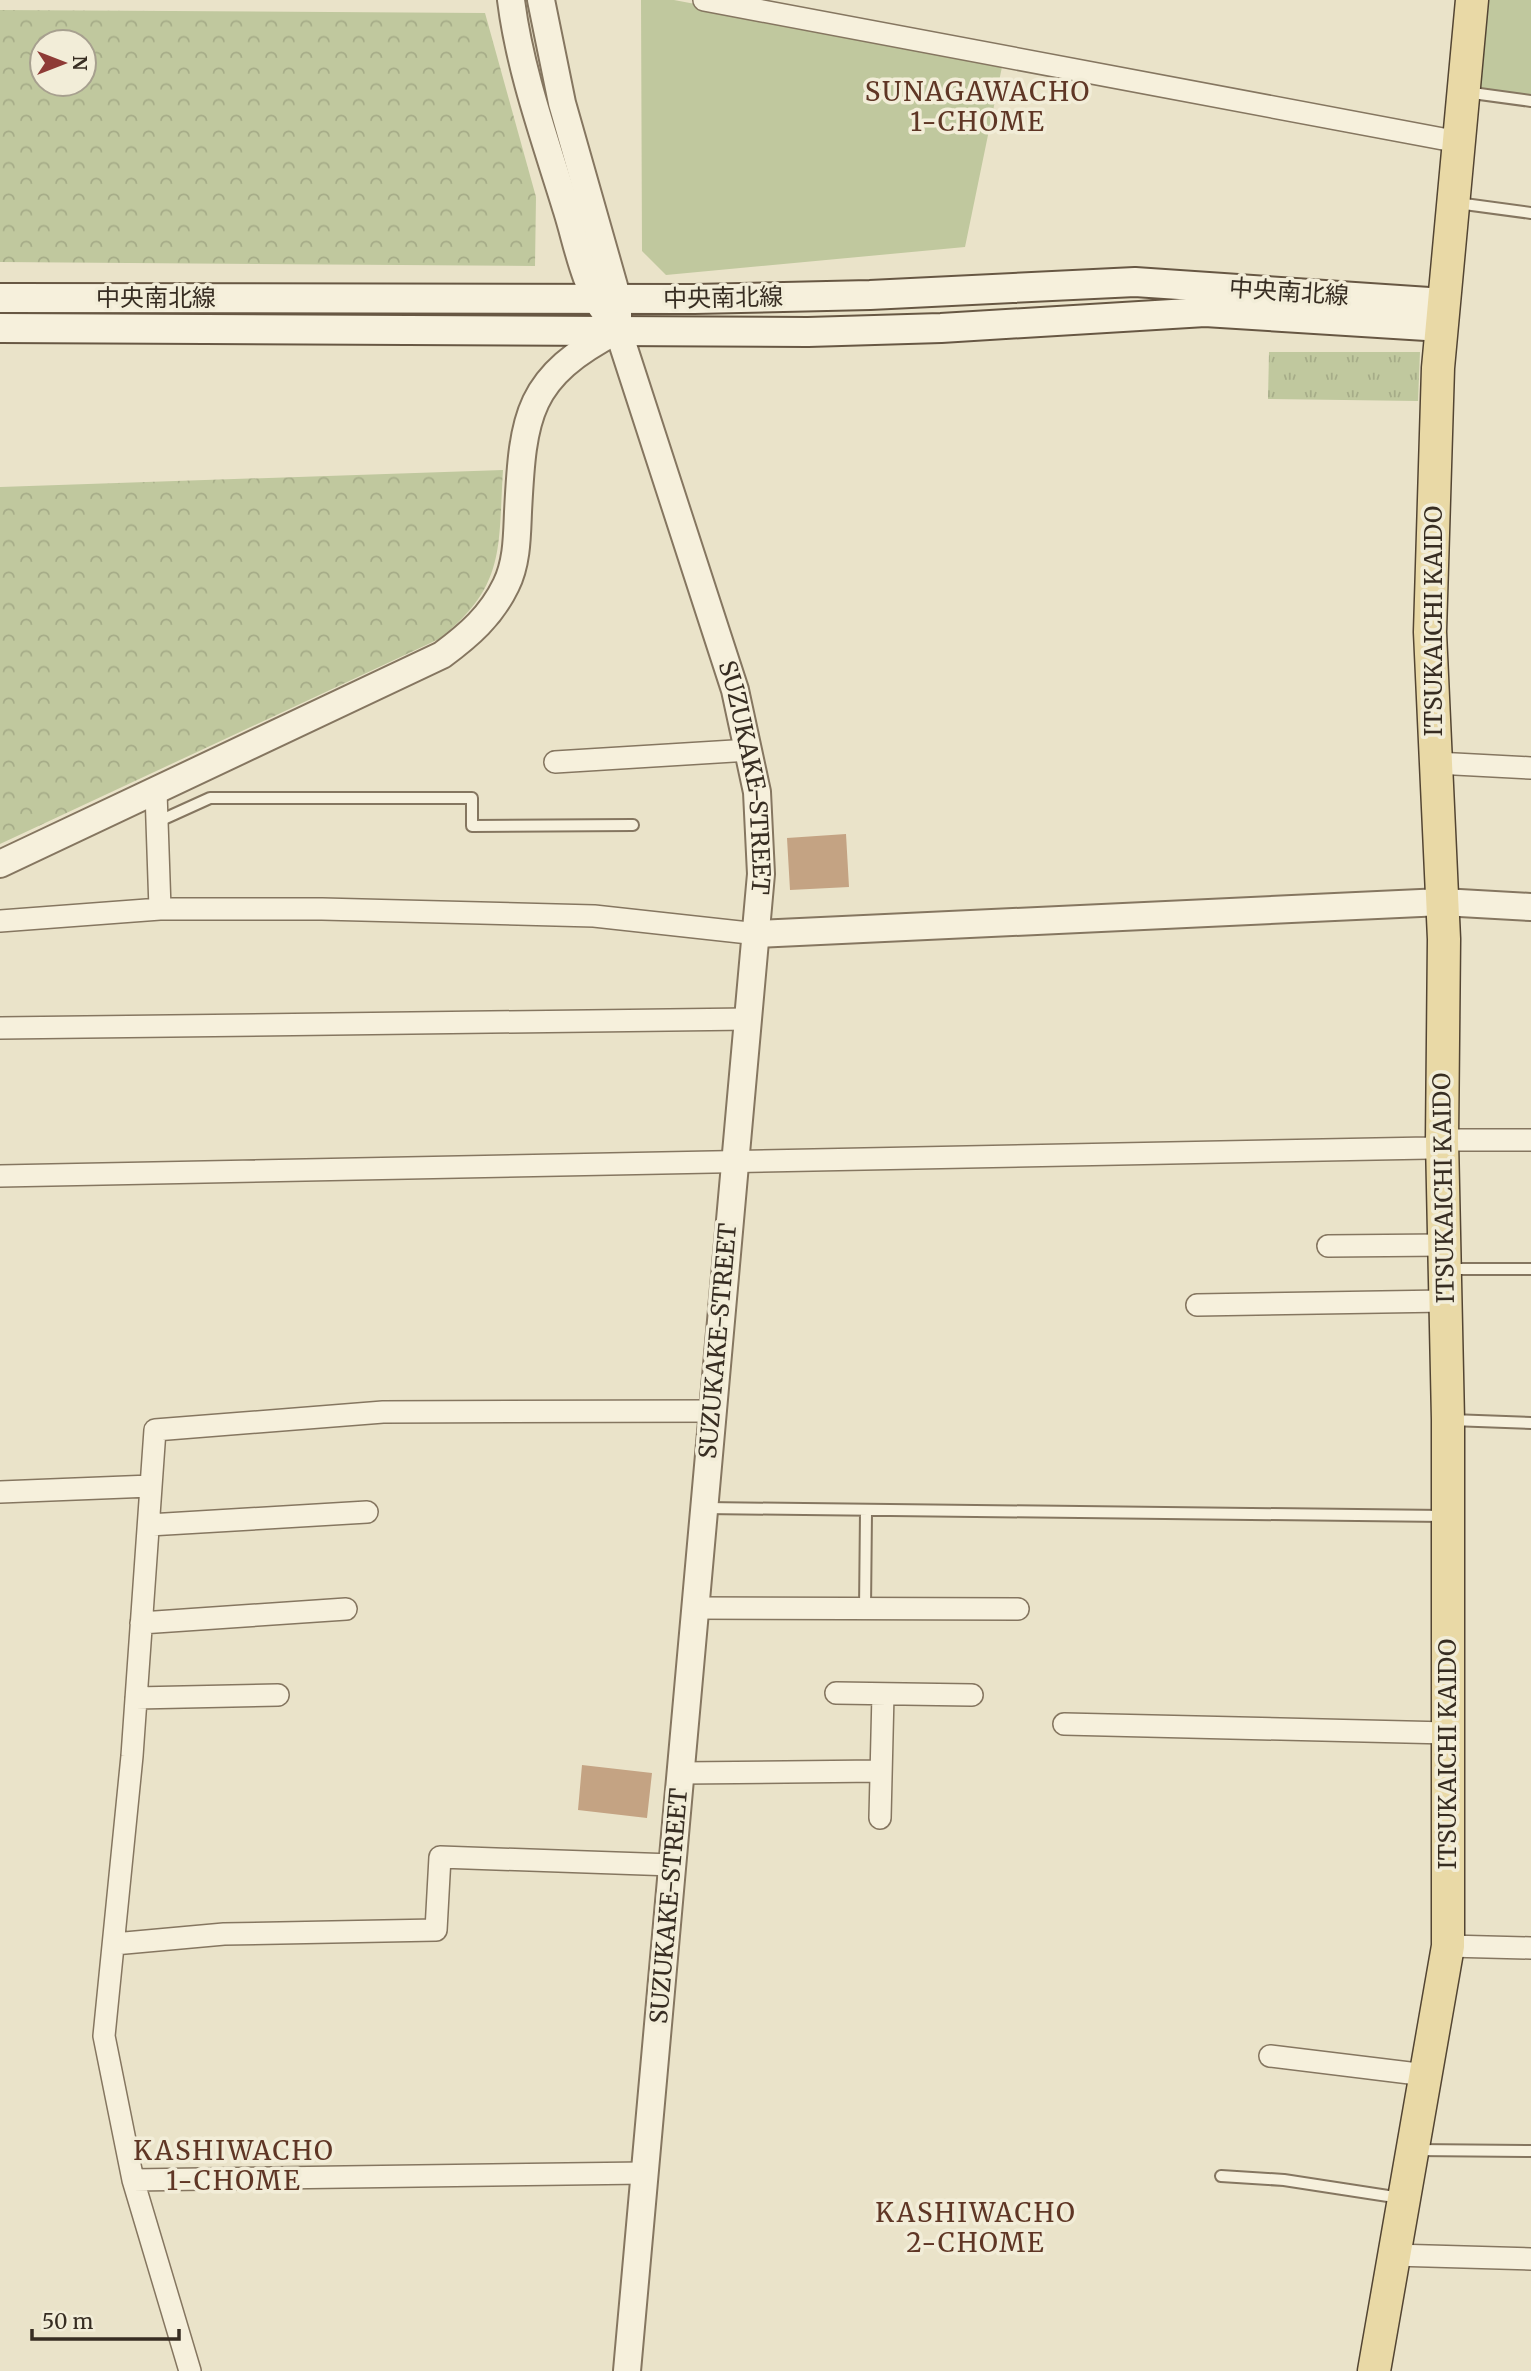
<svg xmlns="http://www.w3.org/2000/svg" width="1531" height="2371" font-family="Merriweather,'Noto Sans JP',serif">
<defs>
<pattern id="forest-crowns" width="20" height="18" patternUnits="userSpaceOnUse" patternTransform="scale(1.75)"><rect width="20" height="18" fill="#c0c89e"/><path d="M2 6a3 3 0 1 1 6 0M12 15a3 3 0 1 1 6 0" fill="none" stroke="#a6ac88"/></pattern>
<pattern id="park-tufts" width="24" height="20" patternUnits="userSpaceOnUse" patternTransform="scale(1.75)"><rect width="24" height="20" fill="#c0c89e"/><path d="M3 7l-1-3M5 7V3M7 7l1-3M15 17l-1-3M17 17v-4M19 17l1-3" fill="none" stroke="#a6ac88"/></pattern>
</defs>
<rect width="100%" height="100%" fill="#eae3c9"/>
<path fill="#c0c89e" d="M641,0H674L1003,62L965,247L666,275L642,251Z
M1480,0H1531V106L1474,97Z"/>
<path fill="url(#forest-crowns)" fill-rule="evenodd" d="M0,10L485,13L536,197L535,266L0,262ZM84,42V84H42V42Z
M503,470C498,549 506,586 439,639L0,844V487Z"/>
<path fill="url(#park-tufts)" d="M1269,352H1420L1418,401L1268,399Z"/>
<path fill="#c4a383" d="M846,834L849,887L790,890L787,838Z
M582,1765L652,1773L647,1818L578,1810Z"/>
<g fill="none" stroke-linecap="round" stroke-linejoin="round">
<defs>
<path id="service" d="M1465,92L1531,101
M1457,203L1531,213
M157,822L210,798H472V826L633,825
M1446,1269H1531
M1451,1420L1531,1423
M705,1508L1445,1516
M865,1609L866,1512
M1415,2150L1531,2151
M1221,2176L1284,2180L1401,2198"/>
<path id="minor" d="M704,0L1459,142
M555,762L750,750
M1436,763L1531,768
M156,792L160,909
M0,921L160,909H322L594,916L758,934
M0,1028L749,1019
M0,1176L1429,1148L1442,1140H1531
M1328,1246L1444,1245
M1197,1305L1445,1301
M0,1492L151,1486
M149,1525L367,1512
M694,1608L1018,1609
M141,1623L346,1609
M836,1693L972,1695
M136,1698L278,1695
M1064,1724L1448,1733
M681,1773L880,1771
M880,1818L883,1694
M114,1944L224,1934L436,1930L440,1857L673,1865
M1448,1946L1531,1948
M1270,2056L1426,2075
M133,2180L645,2173
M1393,2255L1531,2259
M190,2371L133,2180L104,2036L132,1756L155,1430L383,1412L712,1411"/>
<g id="tertiary">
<path d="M511,0C520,72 546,142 567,211C578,246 584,286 607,315"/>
<path id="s1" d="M541,0L562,103L618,300V330L735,690L757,792L761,874L627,2371"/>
<path d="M0,864L442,655C469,635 491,616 506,585C517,563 517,536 518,512C523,414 527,377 618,330"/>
<path d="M758,934L1442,902L1531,907"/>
</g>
<path id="secondary" d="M0,298L694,299L870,295L1135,282L1444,303
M0,328L808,332L941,328L1205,312L1442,327"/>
<path id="primary" d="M1374,2371L1448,1946V1420L1442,1140L1444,939L1430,632L1438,368L1472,0"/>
</defs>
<use href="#service" stroke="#857660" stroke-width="14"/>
<use href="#minor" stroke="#857660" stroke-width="24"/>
<use href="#tertiary" stroke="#857660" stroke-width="30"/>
<use href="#secondary" stroke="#675743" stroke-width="32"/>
<use href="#primary" stroke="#534533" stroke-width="35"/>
<use href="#service" stroke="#f6f0dc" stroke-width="10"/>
<use href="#minor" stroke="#f6f0dc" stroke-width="21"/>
<use href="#tertiary" stroke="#f6f0dc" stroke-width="26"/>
<use href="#secondary" stroke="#f6f0dc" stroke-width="28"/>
<use href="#primary" stroke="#e9d9a6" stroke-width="32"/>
</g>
<g text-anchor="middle" stroke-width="7" stroke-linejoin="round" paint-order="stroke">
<g font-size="24" fill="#372d22" stroke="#f2edd8">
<text transform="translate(1289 292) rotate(4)" y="8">中央南北線</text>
<text x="156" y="306">中央南北線</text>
<text transform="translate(723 298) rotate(-1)" y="8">中央南北線</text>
<text transform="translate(1434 621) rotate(-90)" y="8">ITSUKAICHI KAIDO</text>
<text dy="8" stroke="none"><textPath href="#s1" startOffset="807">SUZUKAKE-STREET</textPath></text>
<text transform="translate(1444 1188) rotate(-91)" y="8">ITSUKAICHI KAIDO</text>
<text transform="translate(718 1341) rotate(-85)" y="8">SUZUKAKE-STREET</text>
<text transform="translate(1448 1754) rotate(-90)" y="8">ITSUKAICHI KAIDO</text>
<text transform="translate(669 1906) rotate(-85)" y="8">SUZUKAKE-STREET</text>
</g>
<g font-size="26" letter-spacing="2" fill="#5f3625" stroke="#f2edd8">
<text x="978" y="101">SUNAGAWACHO<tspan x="978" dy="30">1-CHOME</tspan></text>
<text x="234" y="2160">KASHIWACHO<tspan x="234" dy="30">1-CHOME</tspan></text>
<text x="976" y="2222">KASHIWACHO<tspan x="976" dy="30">2-CHOME</tspan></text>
</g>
</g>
<g transform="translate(63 63) rotate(90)"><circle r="33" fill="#f2edd8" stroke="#a7a08f" stroke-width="2"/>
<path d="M0-5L12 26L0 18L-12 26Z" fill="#8e3b36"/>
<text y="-10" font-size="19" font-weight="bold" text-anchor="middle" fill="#372d22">N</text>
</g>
<path d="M32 2329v10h147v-10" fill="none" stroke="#372d22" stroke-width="3.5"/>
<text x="42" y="2329" font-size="21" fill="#372d22" stroke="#f2edd8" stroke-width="5" paint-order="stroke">50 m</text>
</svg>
